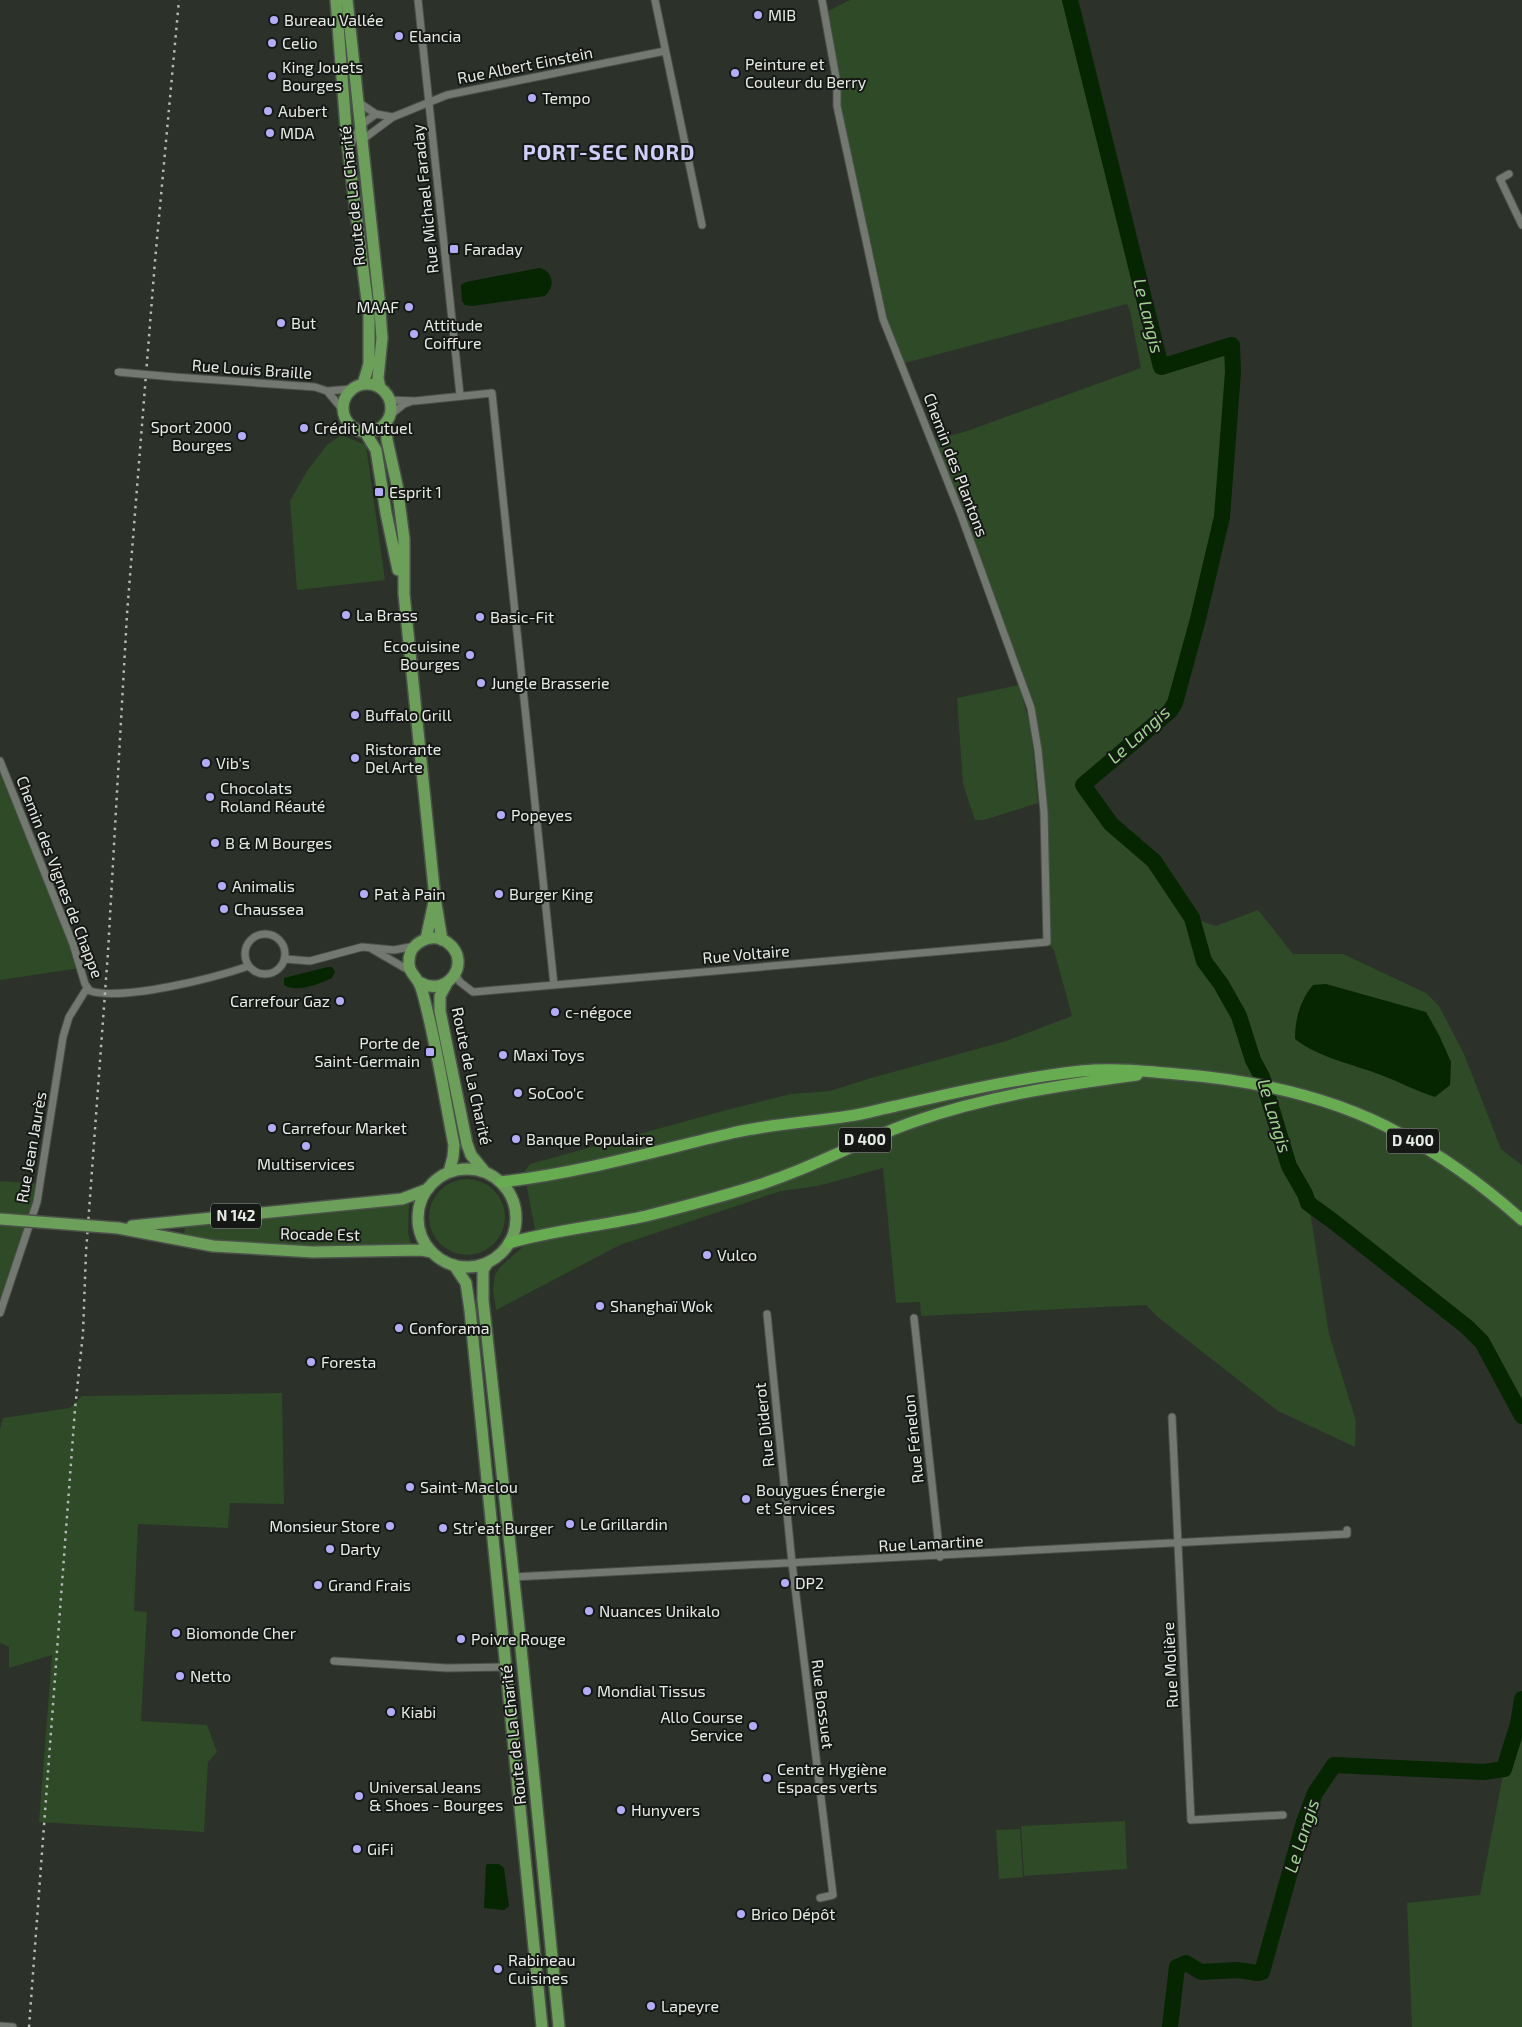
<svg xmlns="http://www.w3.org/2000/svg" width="1522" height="2027" font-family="'Exo 2',sans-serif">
<rect width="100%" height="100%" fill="#2c312a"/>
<path fill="#2e4a26" d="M850,0H1070L1161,367L1232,345L1233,372L1222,517L1198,619L1175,703L1170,711L1083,786L1111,824L1154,861L1192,918L1216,926L1258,910L1293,954H1343L1426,993L1439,1006L1464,1054L1501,1149L1522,1165V1416L1482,1342L1467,1327L1334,1222L1309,1204L1329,1334L1356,1421L1355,1447L1278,1411L1159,1318L1146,1305L921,1316L920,1302L896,1303L883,1168L818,1186L781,1191L620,1245L496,1310L493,1289L495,1275L500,1267L536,1235L524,1172L530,1164L719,1112L791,1094L830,1091L871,1078L1006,1041L1072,1016L1054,950L1047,942L1044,812L1035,728L932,441L967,431L1141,368L1130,311L1127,304L901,364L883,319L837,106L824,13Z
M341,435L366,445L385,580L297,590L290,501L307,471L327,445Z
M1019,685L1031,729L1038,803L984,820H975L963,784L957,698Z
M0,761L80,968L0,980Z
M429 1217a38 38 0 1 1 76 0a38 38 0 1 1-76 0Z
M0,1181L41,1184L0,1313Z
M409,1202L408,1232L411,1245C335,1248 260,1247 184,1237L185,1224Z
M282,1393L284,1504L230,1503L228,1528L138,1524L134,1611L147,1612L141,1721L207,1725L217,1752L208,1762L204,1832L39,1822L52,1655L9,1668V1647L0,1643V1429L3,1418L70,1408L82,1396Z
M1522,1699V2027H1412L1407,1903L1480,1895L1504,1769L1518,1724Z
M1125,1821L1127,1869L1024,1876L1021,1826Z
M1020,1829L1023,1877L999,1879L996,1830Z"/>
<path fill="#052600" d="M539,268C553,271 556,286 545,296L472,306L465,305L462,301L461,285L466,282Z
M328,967H332L335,972L332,978C319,984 297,993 284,985V978Z
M1326,984L1426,1012L1439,1035L1451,1062L1450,1085L1435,1097C1416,1091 1400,1082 1381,1075C1353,1064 1319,1058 1295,1039C1295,1019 1300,1001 1313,985Z
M487,1864H499L504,1868L509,1906L504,1910L484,1908L486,1866Z"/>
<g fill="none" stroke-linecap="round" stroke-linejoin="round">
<path stroke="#052600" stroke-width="16" d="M1070,0L1161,367L1232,345L1233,372L1222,517L1198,619L1175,703L1170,711L1083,785L1111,824L1154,861L1192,918L1204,961L1221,984L1239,1016L1253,1060L1262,1077L1289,1166L1305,1194L1308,1203L1334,1222L1467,1327L1482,1342L1522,1416
M1170,2027L1177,1967L1186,1963L1201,1972L1237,1970L1258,1973L1262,1972L1304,1822L1315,1793L1334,1765L1484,1772L1504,1769L1518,1724L1522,1699"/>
<defs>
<path id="minor" d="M418,0L460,395
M655,0L702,225
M358,102L376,114L393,117
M362,140L393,117L447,95L665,51
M349,148L361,125L376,114
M1509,174L1500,179L1522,225
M174,377L315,387L327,391L343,410
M327,391L351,389
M389,400L415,401L492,393L554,985
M389,416L404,404L410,402
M0,761L73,944L85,984L90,991C124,1001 214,978 249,966
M245 954a20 20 0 1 1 40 0a20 20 0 1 1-40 0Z
M372,949L410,971
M285,959L310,961L362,947L394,950L415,946
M455,974L460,982L473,992L1047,942L1044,812L1038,750L1031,708L961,515L883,319L837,106V83L822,0
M0,1313L37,1202L63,1037L69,1017L87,988
M767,1314L792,1563L833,1895L820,1898
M914,1318L940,1557
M1172,1417L1191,1820L1283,1815
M513,1577L1347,1534V1530
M334,1661L447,1668L507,1667
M0,2026L13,2027"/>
<path id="primary" d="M336,0L347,141L369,316V364L363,384
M347,0L379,298L382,338L378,378L380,388
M343 408a24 24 0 1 1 48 0a24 24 0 1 1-48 0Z
M386,423L387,440L397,485L404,539V594L435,898L442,940
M365,432L376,450L386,513L398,570
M426,939L434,902
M419,982C447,999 473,962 448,943C433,931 409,942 409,961C408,972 416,976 420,985C423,992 425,1002 427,1010C438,1054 445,1100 454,1145L453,1157L449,1172
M447,983L440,996V1011L467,1144L471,1155L485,1172
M418 1218a49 49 0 1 1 98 0a49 49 0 1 1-98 0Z
M132,1226L402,1199L428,1189
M118,1228L213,1246L313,1252L421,1250L432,1252
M488,1262L483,1270V1300L518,1618L559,2027
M454,1265L466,1283L470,1310L542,2027"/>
<path id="trunk" d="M501,1182C580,1173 655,1151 732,1133C771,1124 810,1122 849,1116C865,1114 880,1109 896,1106C957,1092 1019,1078 1081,1071C1113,1068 1145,1071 1177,1074C1252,1080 1333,1097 1399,1133C1443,1156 1485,1187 1522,1220
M509,1243C554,1230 601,1226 646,1216C682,1207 717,1198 752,1187C809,1170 860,1140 916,1121C988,1096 1062,1085 1137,1075"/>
</defs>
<use href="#minor" stroke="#4b504a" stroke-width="9"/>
<use href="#primary" stroke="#4b504a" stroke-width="14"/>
<use href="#trunk" stroke="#4b504a" stroke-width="14"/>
<use href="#minor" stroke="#737971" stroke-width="7"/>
<use href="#primary" stroke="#6b9f5a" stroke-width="11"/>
<use href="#trunk" stroke="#68ac52" stroke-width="11"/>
<path stroke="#b5bab4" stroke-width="2.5" stroke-dasharray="2.5 5" stroke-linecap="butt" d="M29,2027L75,1409L83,1333L86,1252L108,952L127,614L155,261L179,0"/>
<defs>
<path id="minor-bridge" d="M118,372L174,377"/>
<path id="primary-bridge" d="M0,1219L118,1228"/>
</defs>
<use href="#minor-bridge" stroke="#4b504a" stroke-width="9" stroke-linecap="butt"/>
<use href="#primary-bridge" stroke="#4b504a" stroke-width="14" stroke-linecap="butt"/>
<use href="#minor-bridge" stroke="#737971" stroke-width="7"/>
<use href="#primary-bridge" stroke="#6b9f5a" stroke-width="11"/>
</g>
<g fill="#b4acf9" stroke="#161815" stroke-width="2">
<circle cx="758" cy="15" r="5"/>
<circle cx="274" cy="20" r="5"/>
<circle cx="399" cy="36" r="5"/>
<circle cx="272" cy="43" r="5"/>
<circle cx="735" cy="73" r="5"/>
<circle cx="272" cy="76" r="5"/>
<circle cx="532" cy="98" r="5"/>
<circle cx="268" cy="111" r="5"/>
<circle cx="270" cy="133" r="5"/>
<rect x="449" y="244" width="10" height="10" rx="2.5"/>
<circle cx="409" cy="307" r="5"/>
<circle cx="281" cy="323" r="5"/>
<circle cx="414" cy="334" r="5"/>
<circle cx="304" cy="428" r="5"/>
<circle cx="242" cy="436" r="5"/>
<rect x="374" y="487" width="10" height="10" rx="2.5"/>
<circle cx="346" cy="615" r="5"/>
<circle cx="480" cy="617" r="5"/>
<circle cx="470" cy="655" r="5"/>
<circle cx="481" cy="683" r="5"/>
<circle cx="355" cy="715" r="5"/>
<circle cx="355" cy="758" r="5"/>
<circle cx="206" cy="763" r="5"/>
<circle cx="210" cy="797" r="5"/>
<circle cx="501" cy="815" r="5"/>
<circle cx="215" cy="843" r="5"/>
<circle cx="222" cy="886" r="5"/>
<circle cx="364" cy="894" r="5"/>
<circle cx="499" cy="894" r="5"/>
<circle cx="224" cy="909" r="5"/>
<circle cx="340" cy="1001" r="5"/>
<circle cx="555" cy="1012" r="5"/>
<rect x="425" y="1047" width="10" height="10" rx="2.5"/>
<circle cx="503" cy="1055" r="5"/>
<circle cx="518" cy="1093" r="5"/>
<circle cx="272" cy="1128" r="5"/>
<circle cx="516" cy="1139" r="5"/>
<circle cx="306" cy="1146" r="5"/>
<circle cx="707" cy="1255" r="5"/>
<circle cx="600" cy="1306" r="5"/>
<circle cx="399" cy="1328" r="5"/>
<circle cx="311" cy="1362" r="5"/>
<circle cx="410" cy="1487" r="5"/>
<circle cx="746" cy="1499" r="5"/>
<circle cx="570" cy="1524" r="5"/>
<circle cx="390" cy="1526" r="5"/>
<circle cx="443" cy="1528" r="5"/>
<circle cx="330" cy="1549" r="5"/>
<circle cx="785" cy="1583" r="5"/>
<circle cx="318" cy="1585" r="5"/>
<circle cx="589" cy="1611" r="5"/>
<circle cx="176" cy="1633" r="5"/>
<circle cx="461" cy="1639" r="5"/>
<circle cx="180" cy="1676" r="5"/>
<circle cx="587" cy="1691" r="5"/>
<circle cx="391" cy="1712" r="5"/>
<circle cx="753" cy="1726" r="5"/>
<circle cx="767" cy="1778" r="5"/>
<circle cx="359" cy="1796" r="5"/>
<circle cx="621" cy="1810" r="5"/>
<circle cx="357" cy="1849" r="5"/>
<circle cx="741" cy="1914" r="5"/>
<circle cx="498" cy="1969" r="5"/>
<circle cx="651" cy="2006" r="5"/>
</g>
<g text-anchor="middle" stroke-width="4" stroke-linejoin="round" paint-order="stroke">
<g fill="#161815" stroke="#a8aca7" stroke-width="1">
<rect x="839" y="1127.5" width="52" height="25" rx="4"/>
<rect x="1387" y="1128.5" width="52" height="25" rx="4"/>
<rect x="211" y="1203.5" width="50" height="25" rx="4"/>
</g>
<g font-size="15" font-weight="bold" fill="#e7ebe6">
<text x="865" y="1145">D 400</text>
<text x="1413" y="1146">D 400</text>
<text x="236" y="1221">N 142</text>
</g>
<g font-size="16" fill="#e7ebe6" stroke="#161815" text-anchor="start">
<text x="768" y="21">MIB</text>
<text x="284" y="26">Bureau Vallée</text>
<text x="409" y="42">Elancia</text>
<text x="282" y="49">Celio</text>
<text x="745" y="70">Peinture et<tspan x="745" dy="18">Couleur du Berry</tspan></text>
<text x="282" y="73">King Jouets<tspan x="282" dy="18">Bourges</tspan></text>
<text x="542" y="104">Tempo</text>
<text x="278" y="117">Aubert</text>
<text x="280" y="139">MDA</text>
<text x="464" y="255">Faraday</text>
<text x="399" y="313" text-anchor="end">MAAF</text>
<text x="291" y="329">But</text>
<text x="424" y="331">Attitude<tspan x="424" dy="18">Coiffure</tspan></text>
<text x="232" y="433" text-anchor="end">Sport 2000<tspan x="232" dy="18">Bourges</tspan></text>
<text x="314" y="434">Crédit Mutuel</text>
<text x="389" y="498">Esprit 1</text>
<text x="356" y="621">La Brass</text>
<text x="490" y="623">Basic-Fit</text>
<text x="460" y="652" text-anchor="end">Ecocuisine<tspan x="460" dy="18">Bourges</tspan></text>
<text x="491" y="689">Jungle Brasserie</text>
<text x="365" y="721">Buffalo Grill</text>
<text x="365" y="755">Ristorante<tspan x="365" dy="18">Del Arte</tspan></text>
<text x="216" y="769">Vib's</text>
<text x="220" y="794">Chocolats<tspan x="220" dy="18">Roland Réauté</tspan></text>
<text x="511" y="821">Popeyes</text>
<text x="225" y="849">B &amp; M Bourges</text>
<text x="232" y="892">Animalis</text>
<text x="374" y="900">Pat à Pain</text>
<text x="509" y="900">Burger King</text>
<text x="234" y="915">Chaussea</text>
<text x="330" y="1007" text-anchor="end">Carrefour Gaz</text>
<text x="565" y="1018">c-négoce</text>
<text x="420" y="1049" text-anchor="end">Porte de<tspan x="420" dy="18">Saint-Germain</tspan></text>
<text x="513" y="1061">Maxi Toys</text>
<text x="528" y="1099">SoCoo'c</text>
<text x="282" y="1134">Carrefour Market</text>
<text x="526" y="1145">Banque Populaire</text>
<text x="306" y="1170" text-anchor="middle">Multiservices</text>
<text x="717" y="1261">Vulco</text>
<text x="610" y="1312">Shanghaï Wok</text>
<text x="409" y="1334">Conforama</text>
<text x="321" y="1368">Foresta</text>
<text x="420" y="1493">Saint-Maclou</text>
<text x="756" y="1496">Bouygues Énergie<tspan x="756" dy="18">et Services</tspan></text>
<text x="580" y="1530">Le Grillardin</text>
<text x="380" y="1532" text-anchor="end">Monsieur Store</text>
<text x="453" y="1534">Str’eat Burger</text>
<text x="340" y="1555">Darty</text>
<text x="795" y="1589">DP2</text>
<text x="328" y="1591">Grand Frais</text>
<text x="599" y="1617">Nuances Unikalo</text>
<text x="186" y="1639">Biomonde Cher</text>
<text x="471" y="1645">Poivre Rouge</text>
<text x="190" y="1682">Netto</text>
<text x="597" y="1697">Mondial Tissus</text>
<text x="401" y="1718">Kiabi</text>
<text x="743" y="1723" text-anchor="end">Allo Course<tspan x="743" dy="18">Service</tspan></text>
<text x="777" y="1775">Centre Hygiène<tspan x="777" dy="18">Espaces verts</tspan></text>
<text x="369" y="1793">Universal Jeans<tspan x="369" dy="18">&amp; Shoes - Bourges</tspan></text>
<text x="631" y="1816">Hunyvers</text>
<text x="367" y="1855">GiFi</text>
<text x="751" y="1920">Brico Dépôt</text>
<text x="508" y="1966">Rabineau<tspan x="508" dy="18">Cuisines</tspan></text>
<text x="661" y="2012">Lapeyre</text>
</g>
<g font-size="16" fill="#e7ebe6" stroke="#161815">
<text transform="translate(525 65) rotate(-11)" y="6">Rue Albert Einstein</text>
<text transform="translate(352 196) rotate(-96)" y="6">Route de La Charité</text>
<text transform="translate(425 199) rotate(-96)" y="6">Rue Michael Faraday</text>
<text transform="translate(252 369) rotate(4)" y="6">Rue Louis Braille</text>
<text transform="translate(956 465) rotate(69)" y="6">Chemin des Plantons</text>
<text transform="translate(60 877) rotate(69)" y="6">Chemin des Vignes de Chappe</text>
<text transform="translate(746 954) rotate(-5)" y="6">Rue Voltaire</text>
<text transform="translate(472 1076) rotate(78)" y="6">Route de La Charité</text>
<text transform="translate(31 1147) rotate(-80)" y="6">Rue Jean Jaurès</text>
<text transform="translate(320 1234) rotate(1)" y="6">Rocade Est</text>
<text transform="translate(764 1425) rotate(-96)" y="6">Rue Diderot</text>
<text transform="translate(913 1439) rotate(-96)" y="6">Rue Fénelon</text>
<text transform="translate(931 1543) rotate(-3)" y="6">Rue Lamartine</text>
<text transform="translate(1170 1665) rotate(-93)" y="6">Rue Molière</text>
<text transform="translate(823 1704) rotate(83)" y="6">Rue Bossuet</text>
<text transform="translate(513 1735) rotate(-96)" y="6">Route de La Charité</text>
</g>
<g font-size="18" font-style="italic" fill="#9ed48e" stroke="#161815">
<text transform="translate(1148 316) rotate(76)" y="6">Le Langis</text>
<text transform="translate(1139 735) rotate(-42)" y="6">Le Langis</text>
<text transform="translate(1274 1116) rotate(73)" y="6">Le Langis</text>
<text transform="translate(1302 1836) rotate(-72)" y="6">Le Langis</text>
</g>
<g font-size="21" font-weight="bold" letter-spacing="1" fill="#d0cdf8" stroke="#161815">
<text x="609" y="160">PORT-SEC NORD</text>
</g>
</g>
</svg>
